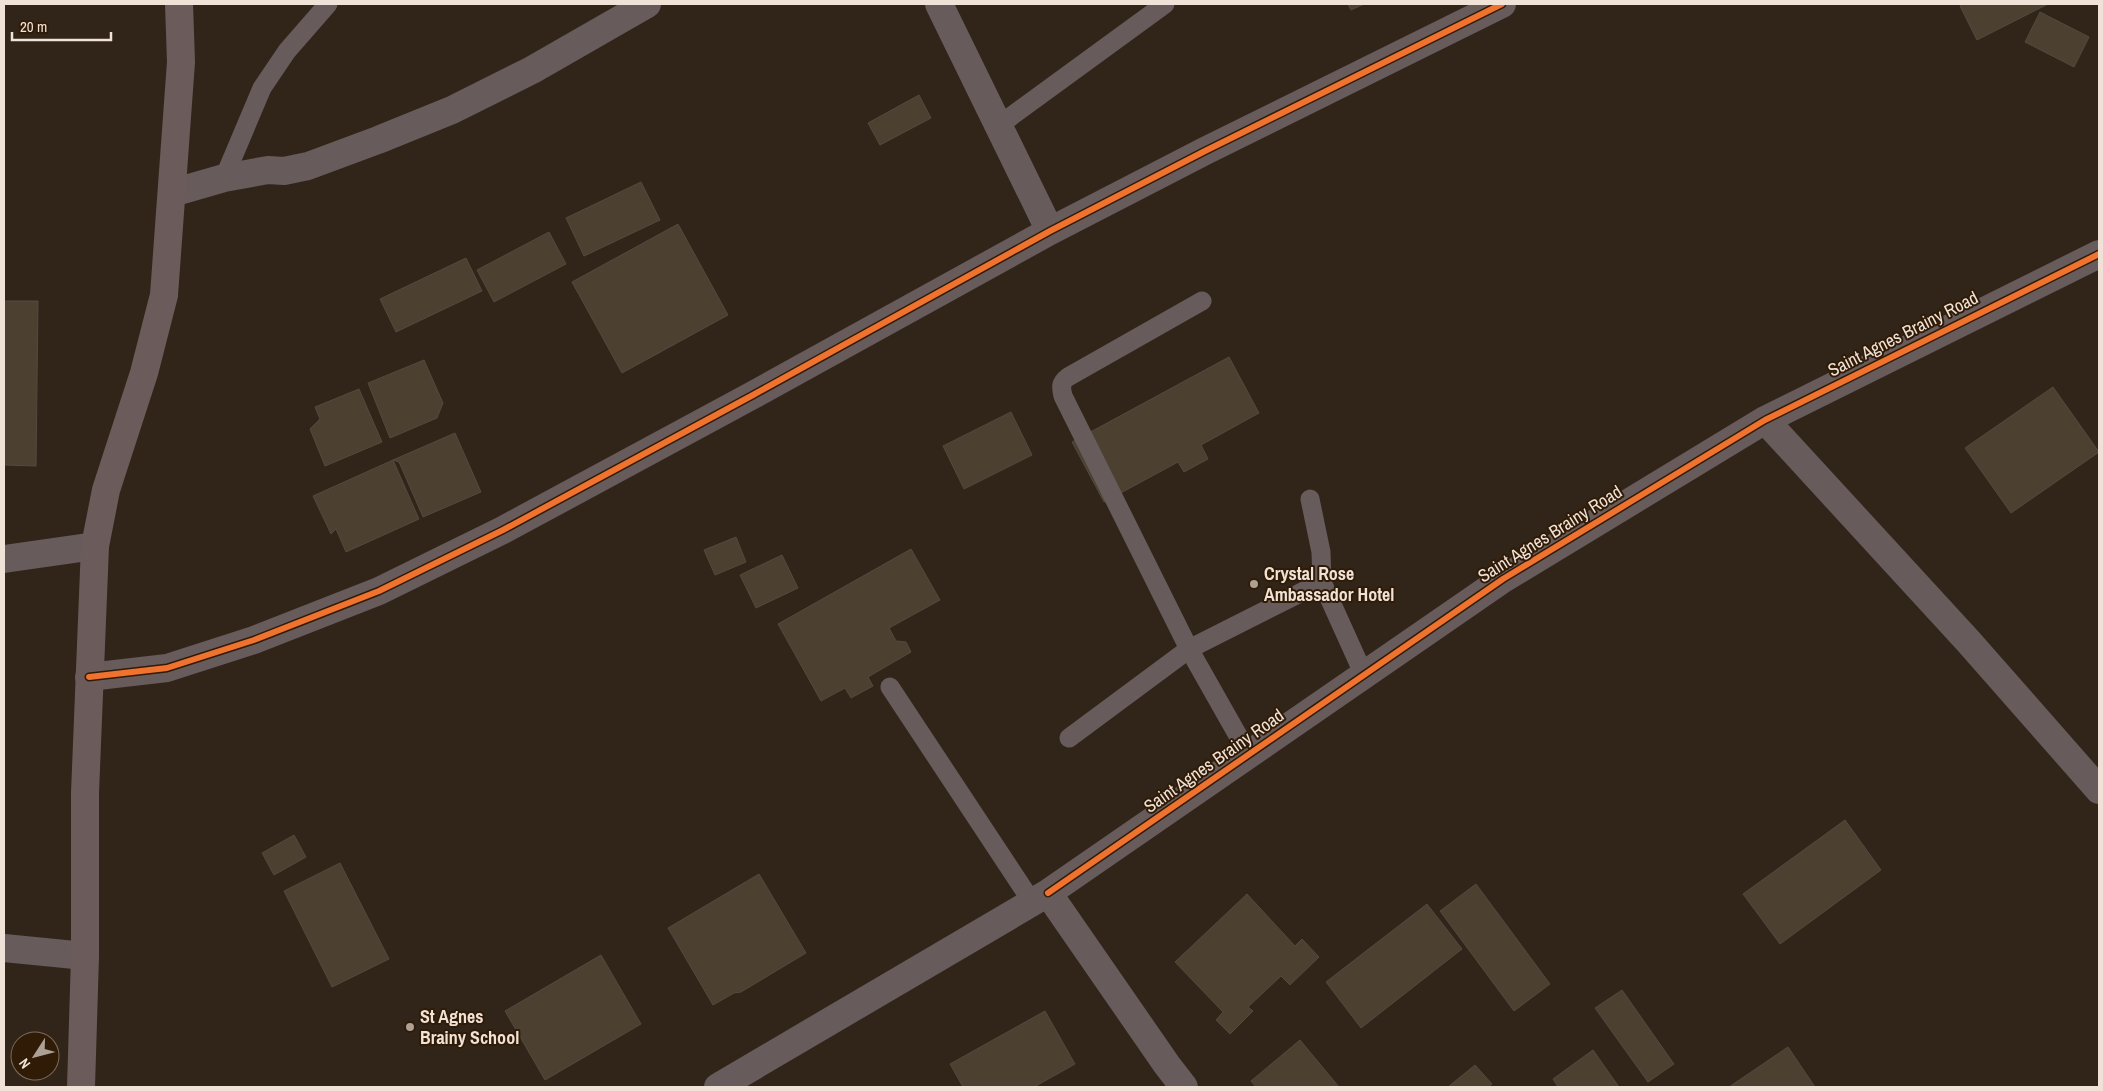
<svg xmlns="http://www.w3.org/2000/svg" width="2103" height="1091" font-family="'Archivo Narrow',sans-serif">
<rect width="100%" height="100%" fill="#31251a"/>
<path fill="#4c4130" stroke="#524a40" d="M1348,4H1364L1351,10Z
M1963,4H2048L1977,40L1960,6Z
M2040,12L2089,37L2074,67L2025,42Z
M919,95L931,118L880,145L868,123Z
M641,182L660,220L584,256L566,218Z
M678,224L728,315L622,373L572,282Z
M549,232L566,264L494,302L477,270Z
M466,258L482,291L396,332L380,299Z
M4,301H38L36,466L4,465Z
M1229,357L1259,413L1201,445L1208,459L1184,472L1178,462L1104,502L1072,442Z
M424,360L443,403L437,418L390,438L368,383Z
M2053,387L2099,452L2011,513L1965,448Z
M359,389L382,442L325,466L310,429L320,419L315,407Z
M1011,412L1032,455L964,489L943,446Z
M455,433L481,492L423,517L399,462L393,460Z
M393,460L419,519L346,552L336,529L331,534L313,496Z
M736,537L746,562L715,575L704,550Z
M911,549L940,600L889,628L896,641L906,642L911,652L868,677L873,686L851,698L845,688L821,701L778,624Z
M782,555L798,588L756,608L740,575Z
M1845,820L1881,870L1780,944L1743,894Z
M294,835L306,857L274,875L262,853Z
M340,863L389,959L332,987L284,891Z
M759,874L806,953L741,992L734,993L713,1005L668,928Z
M1476,884L1550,984L1514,1011L1440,911Z
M1247,894L1295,946L1302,939L1319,957L1290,985L1281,976L1248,1007L1253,1011L1230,1034L1216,1020L1223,1012L1175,962Z
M1427,904L1462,949L1361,1028L1326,982Z
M601,955L641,1024L545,1080L505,1011Z
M1622,990L1674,1064L1648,1082L1595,1008Z
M1045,1011L1075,1064L1034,1087H963L950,1064Z
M1300,1040L1339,1087H1256L1251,1081Z
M1788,1047L1815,1087H1729Z
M1593,1050L1619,1087H1558L1553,1079Z
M1475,1065L1492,1084L1488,1087H1448Z"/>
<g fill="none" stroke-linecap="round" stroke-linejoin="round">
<path stroke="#675b5b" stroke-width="19" d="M998,126L1165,4
M224,178L262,88L287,51L328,4
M1202,301L1068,377C1060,383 1061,387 1063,396L1189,649L1249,755
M1310,499L1321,552L1322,582L1364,675
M890,687L1032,902
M1069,738L1189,649L1322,582"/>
<path stroke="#675b5b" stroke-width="28" d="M939,4L1050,231
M172,193L224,178L268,170L284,171L308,166L378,140L452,110L532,70L647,4
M1765,420L1968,641L2099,790
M4,559L95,546
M89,677L167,668L254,640L379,591L503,530L753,395L1050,231L1205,151L1502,4
M1048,893L1503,579L1630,502L1765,420L2099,254
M4,948L85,956
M718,1087L1048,893L1167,1065L1184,1087"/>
<path stroke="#6b5c5b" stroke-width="28" d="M81,1087L85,956V793L95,546L106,490L144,373L164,295L181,62L179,4"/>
<defs>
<path id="cycleway" d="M89,677L167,668L254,640L379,591L503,530L753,395L1050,231L1205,151L1502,4
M1048,893L1503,579L1630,502L1765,420L2099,254"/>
</defs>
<use href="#cycleway" stroke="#301b07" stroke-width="9"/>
<use href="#cycleway" stroke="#ef722f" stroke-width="6"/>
</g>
<g fill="#ada094" stroke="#301b07" stroke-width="2">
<circle cx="1254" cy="584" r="5"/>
<circle cx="410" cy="1027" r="5"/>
</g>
<g text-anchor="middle" stroke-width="4" stroke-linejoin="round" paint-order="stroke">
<g font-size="18" fill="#f0e2d6" stroke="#301b07">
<text transform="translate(1903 334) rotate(-27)" y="6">Saint Agnes Brainy Road</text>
<text transform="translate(1550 534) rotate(-32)" y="6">Saint Agnes Brainy Road</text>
<text transform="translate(1214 761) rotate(-35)" y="6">Saint Agnes Brainy Road</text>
</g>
<g font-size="18" font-weight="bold" fill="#f0e2d6" stroke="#301b07" text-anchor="start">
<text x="1264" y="580">Crystal Rose<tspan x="1264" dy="21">Ambassador Hotel</tspan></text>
<text x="420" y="1023">St Agnes<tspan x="420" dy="21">Brainy School</tspan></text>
</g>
</g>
<rect width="2103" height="1091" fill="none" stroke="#f0e2d6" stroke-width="10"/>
<g transform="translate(35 1056) rotate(234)"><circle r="24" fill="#301b07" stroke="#7d6b5a"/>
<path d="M0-4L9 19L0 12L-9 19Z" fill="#ada094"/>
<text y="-8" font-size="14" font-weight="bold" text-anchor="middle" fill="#f0e2d6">N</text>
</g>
<path d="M12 32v8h99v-8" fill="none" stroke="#f0e2d6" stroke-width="2.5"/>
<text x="20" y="32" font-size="15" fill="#f0e2d6" stroke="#301b07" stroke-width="4" paint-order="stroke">20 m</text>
</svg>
